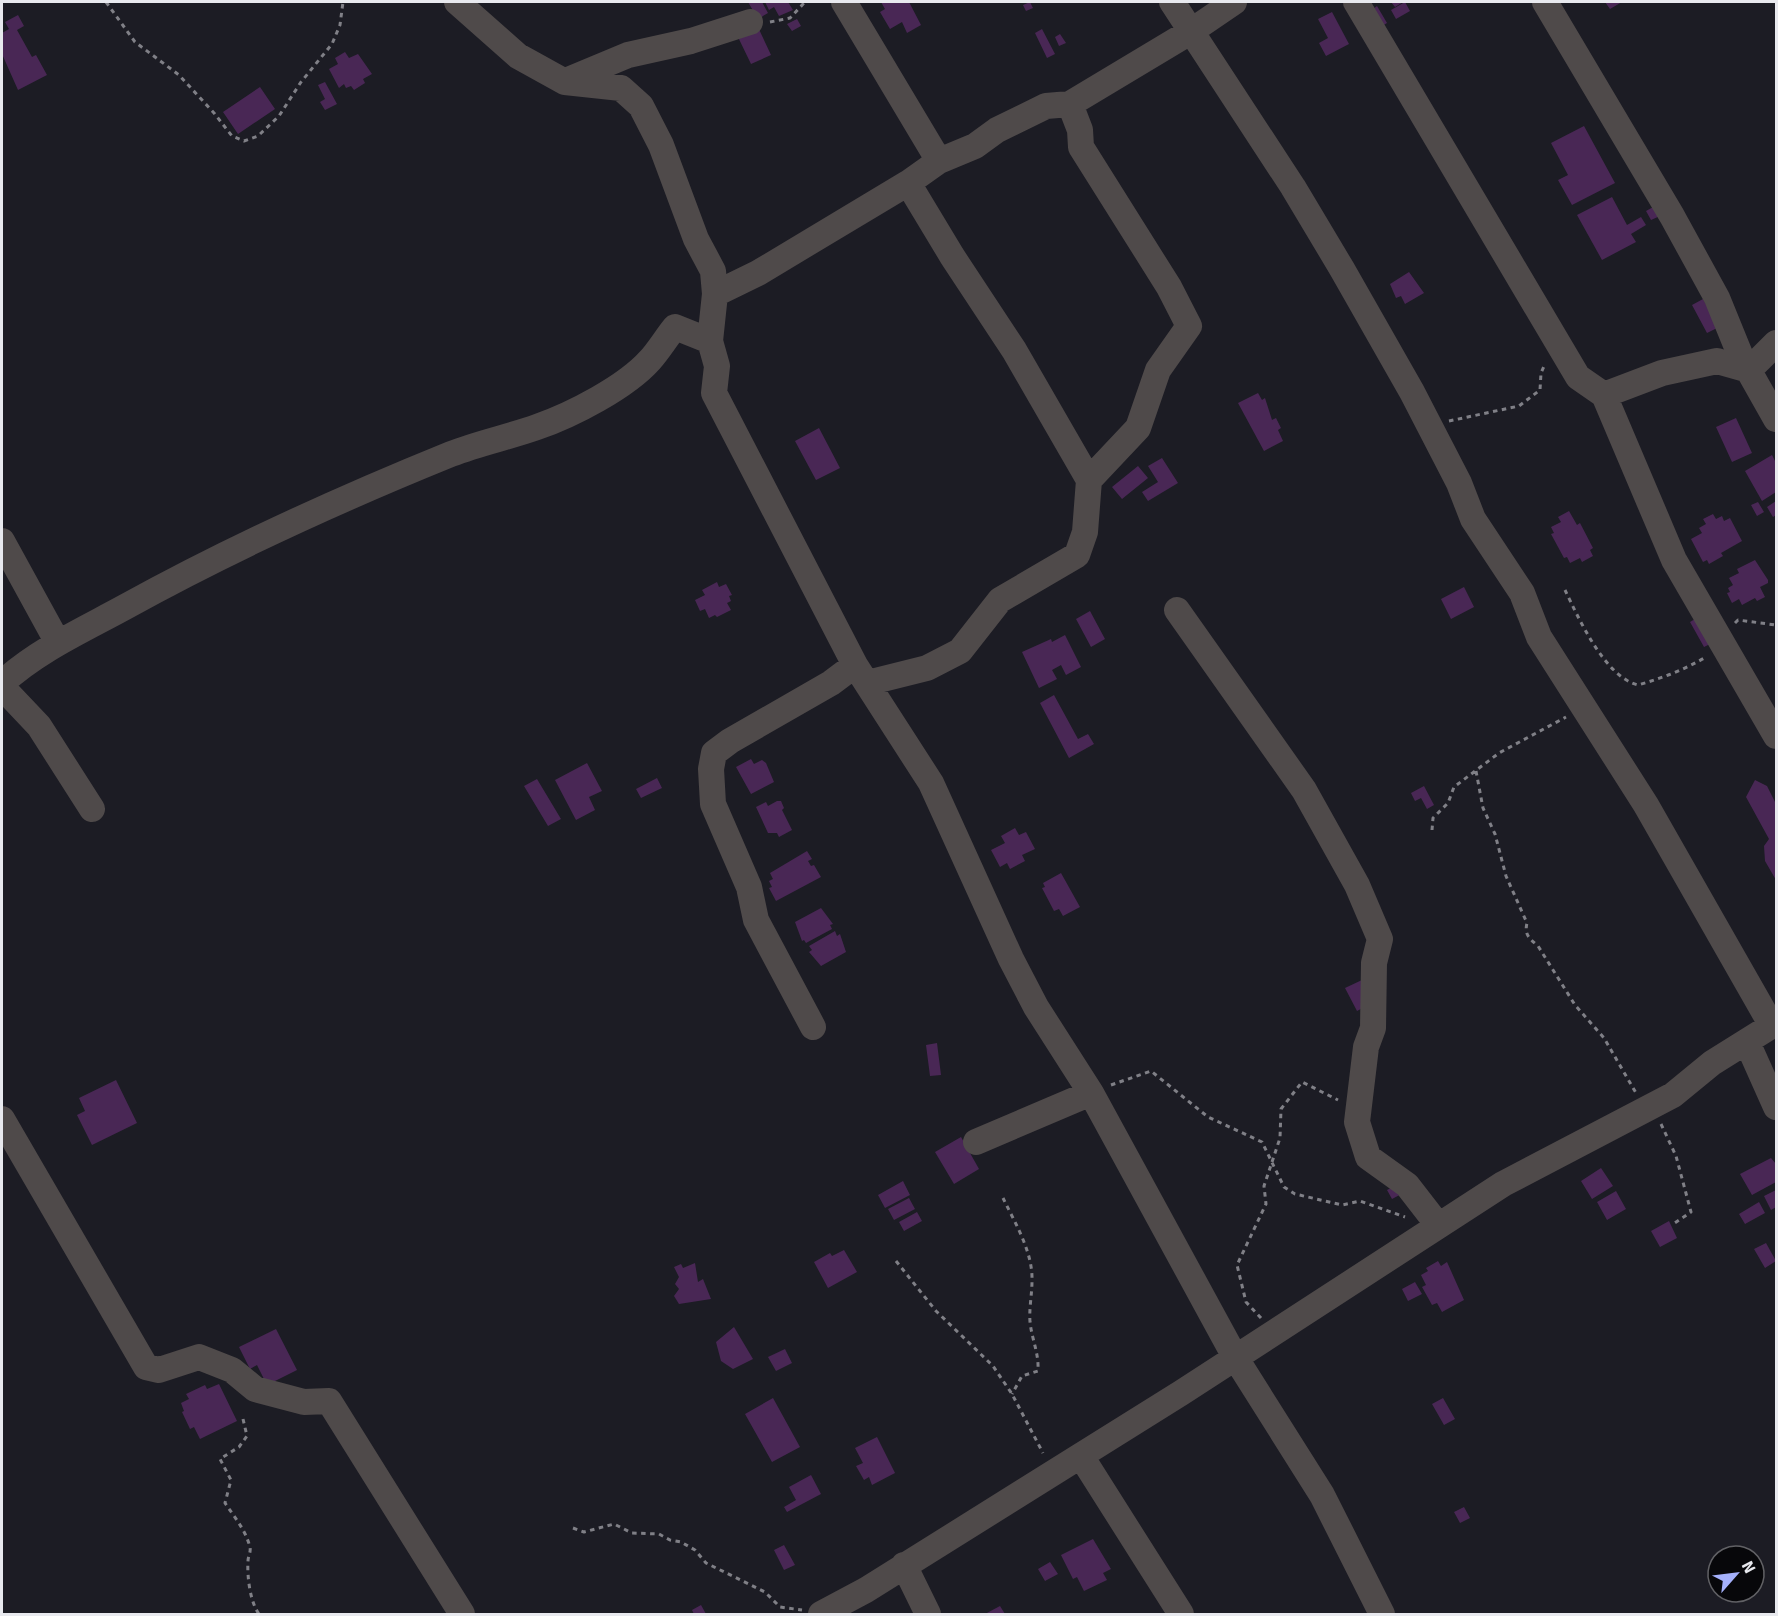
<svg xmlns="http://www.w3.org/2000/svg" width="1778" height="1616" font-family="Signika,sans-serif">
<rect width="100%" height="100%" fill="#1c1c24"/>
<path fill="#492755" d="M748,2H762L768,13L758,19Z
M765,2H788L793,10L779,16L774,7L769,10Z
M881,2H909L921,25L907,33L902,22L890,29L880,12L885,9Z
M1030,2L1033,8L1026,11L1023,5Z
M1391,2H1403L1395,7Z
M1405,2L1410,11L1396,19L1391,10Z
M1605,2H1622L1610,9Z
M1377,6L1387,23L1382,26L1372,10Z
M1332,12L1349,44L1326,56L1319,43L1328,38L1318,19Z
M18,15L24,26L17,30L32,57L36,55L47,75L18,90L2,54V33L9,29L5,22Z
M797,19L801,26L792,31L787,24Z
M757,25L771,55L751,64L737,35Z
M1042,29L1055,54L1047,58L1035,33Z
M1060,34L1066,43L1059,46L1055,37Z
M345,52L349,58L358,54L372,74L363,79L365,83L354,90L351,86L346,88L344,84L339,88L329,69L338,64L335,58Z
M325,82L337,104L325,110L320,102L325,99L318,85Z
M260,87L275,109L238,134L223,112Z
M1584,126L1615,183L1572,205L1558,180L1568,175L1551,143Z
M1612,197L1627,225L1641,217L1646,225L1631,234L1636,242L1602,260L1577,215Z
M1655,206L1660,216L1651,220L1646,211Z
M1409,272L1424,293L1405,304L1401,296L1396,298L1390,284Z
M1703,299L1719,327L1707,333L1692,305Z
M1258,393L1262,400L1265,398L1272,420L1276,418L1281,428L1278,430L1283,441L1264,451L1238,403Z
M1736,418L1752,453L1732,462L1716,427Z
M819,428L840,468L816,480L795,441Z
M1772,455L1776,463V492L1762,501L1745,471Z
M1162,458L1178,483L1148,501L1142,492L1158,482L1148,466Z
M1138,466L1148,478L1122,499L1112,487Z
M1776,501V515L1773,517L1767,507Z
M1758,502L1764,512L1757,516L1751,505Z
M1569,511L1577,525L1580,523L1593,548L1590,550L1593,556L1582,562L1580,558L1570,563L1567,557L1564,558L1551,534L1554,533L1551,527L1561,522L1558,517Z
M1713,514L1716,519L1722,516L1724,521L1730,518L1742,541L1721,553L1723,556L1709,564L1707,560L1703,562L1691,539L1702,533L1699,528L1706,524L1703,519Z
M1755,560L1768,580V583L1760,587L1765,597L1757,601L1755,598L1742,605L1739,599L1732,603L1727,593L1730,592L1728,588L1733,585L1729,578L1739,573L1737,569Z
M717,582L719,587L726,584L732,595L729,596L731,601L727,603L731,610L717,617L715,615L709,618L705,609L700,611L695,600L705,595L702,590Z
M1464,587L1474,607L1451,619L1441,599Z
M1090,611L1105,639L1091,647L1076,619Z
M1700,616L1714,642L1704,647L1690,622Z
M1065,635L1081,667L1066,675L1061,665L1052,670L1057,679L1039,688L1022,652L1051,639L1052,642Z
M1054,695L1078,739L1088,734L1094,744L1069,758L1040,703Z
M751,759L754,764L762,760L766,763L774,782L751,794L736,767Z
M587,763L602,791L589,797L595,810L576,820L555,780Z
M657,778L662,788L641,798L636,789Z
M537,779L561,819L548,826L524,786Z
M1755,780L1767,786L1776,804V880L1765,861L1764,846L1769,839L1746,797Z
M1424,786L1434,805L1427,809L1421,798L1415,801L1411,793Z
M777,801H781L784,808L782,810L792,830L779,837L777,833H768L756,807L766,802L768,806Z
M1015,828L1019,835L1026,832L1035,849L1022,855L1025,861L1010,869L1007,863L1000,867L991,850L1005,843L1001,836Z
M807,851L812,859L808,861L811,866L814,865L821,877L776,901L769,888L772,887L769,881L773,879L770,873Z
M1061,873L1080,907L1063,916L1059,909L1054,911L1042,888L1045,887L1043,883Z
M821,908L833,924L830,925L832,929L806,943L804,940L802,941L795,922Z
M835,931L837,936L840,934L846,952L821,966L809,952L812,950L809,946Z
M1362,980L1374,1002L1357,1011L1345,988Z
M937,1043L941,1075L930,1076L926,1045Z
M116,1080L137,1123L92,1145L77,1115L85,1111L79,1098Z
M961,1137L979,1169L954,1184L935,1152Z
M1771,1158L1776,1164V1182L1752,1195L1740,1174Z
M1601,1168L1613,1186L1592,1199L1581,1181Z
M903,1181L910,1195L885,1208L878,1195Z
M1402,1182L1407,1191L1392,1199L1387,1190Z
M1776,1190V1207L1771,1210L1764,1196Z
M1616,1191L1626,1209L1607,1220L1597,1202Z
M909,1198L915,1209L894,1220L888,1209Z
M1759,1202L1765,1213L1745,1224L1739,1214Z
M917,1212L922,1221L904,1231L899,1222Z
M1669,1221L1677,1238L1660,1247L1651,1231Z
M1766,1243L1776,1261L1765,1268L1754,1249Z
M844,1250L857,1272L828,1288L814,1262L830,1253L832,1256Z
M1438,1261L1441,1266L1447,1262L1464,1300L1442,1312L1437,1303L1432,1305L1422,1287L1426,1285L1421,1275L1428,1271L1426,1268Z
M695,1263L698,1282L703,1279L711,1299L679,1304L674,1296L679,1289L675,1284L679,1277L674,1267L681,1264L683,1268Z
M1415,1282L1422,1294L1408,1301L1402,1289Z
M734,1327L753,1359L733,1369L721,1361L716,1342Z
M276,1329L297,1370L267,1385L257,1365L250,1369L239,1347Z
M785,1349L792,1363L776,1371L768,1357Z
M219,1384L237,1421L200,1439L194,1427L190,1429L182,1412L184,1411L181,1403L189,1399L186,1394L205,1385L207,1389Z
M773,1398L800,1447L772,1462L745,1414Z
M1443,1398L1455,1419L1444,1425L1432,1404Z
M877,1437L895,1473L872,1485L869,1477L864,1480L856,1466L863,1463L855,1448Z
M811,1475L821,1494L787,1512L784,1507L796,1500L789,1487Z
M1464,1507L1470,1518L1460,1523L1454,1512Z
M1093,1539L1111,1569L1103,1573L1107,1580L1084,1591L1077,1577L1073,1579L1061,1555Z
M784,1545L795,1565L784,1570L774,1550Z
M1050,1562L1058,1574L1045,1581L1038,1569Z
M701,1605L706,1614H694L692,1610Z
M1000,1606L1005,1614H985Z"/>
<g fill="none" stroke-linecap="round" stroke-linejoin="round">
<path stroke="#808087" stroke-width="3" stroke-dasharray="4.5 4.5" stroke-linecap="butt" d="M106,2L135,42L179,75L214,113L232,136L244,141L258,136L279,116L301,82L332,44L340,25L343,2
M770,22L790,18L805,2
M1449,421L1519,406L1540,390L1541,373L1545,364
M1565,590C1579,619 1605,677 1638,685C1662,678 1684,670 1706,657
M1735,623L1738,620L1776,625
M1476,771L1483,808L1495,834L1506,876L1527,923C1524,935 1530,939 1538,946L1575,1005L1604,1038L1636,1093
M1432,830L1433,818L1448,803L1454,787L1499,753L1566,717
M1111,1085L1151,1071L1208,1117L1262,1142L1284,1187L1295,1194L1342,1205L1360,1201L1405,1217
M1661,1124L1676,1156L1691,1212L1673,1224
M1003,1198C1015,1223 1033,1252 1032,1281C1032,1295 1029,1307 1030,1322C1032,1340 1039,1353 1038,1371L1022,1376L1012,1394
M896,1261L936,1311L993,1366L1012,1394L1043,1453
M1261,1318L1246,1302L1237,1265L1266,1204L1264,1186L1280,1138L1281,1109L1302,1082L1338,1100
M243,1419L247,1436L239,1447L220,1459L231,1480L225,1503C235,1518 245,1529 250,1547C251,1553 248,1556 248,1561C247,1576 250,1602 259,1614
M573,1528L584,1532L614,1524L632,1533L659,1534L670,1540L681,1542L695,1550L706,1563L765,1592L780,1607L802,1610"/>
<path stroke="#4f4a4a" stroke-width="26" d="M457,2L518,56L565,82L621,88L641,106L661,145L696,239L713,271L715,294L710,341L717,366L714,393L855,665L931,783L1011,959L1036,1007L1091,1093L1235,1357L1322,1495L1382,1614
M844,2L939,161
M1172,2L1293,187L1342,269L1412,392L1459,483L1473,519L1522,593L1539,637L1646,805L1772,1026
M1356,2L1578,377L1604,395L1674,560L1776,736
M1545,2L1672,216L1717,298L1741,357L1776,419
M568,80L628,55L691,41L750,22
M908,183L952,256L1014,350L1089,480
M715,294L758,273L908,183L939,161L975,146L997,130L1046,106L1070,104L1190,32L1234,2
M1604,395L1662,373L1717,361L1749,370L1776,343
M2,541L58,643
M1177,610L1304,790L1357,885L1380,939L1374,963L1373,1028L1366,1047L1357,1122L1368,1157L1407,1185L1438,1225
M2,683C38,650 83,630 125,607C230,549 340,499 451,454C479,443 509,437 537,427C572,415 626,387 650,360C659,350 666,338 675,327L710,341
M867,683L927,668L960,651L1000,600L1077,555L1085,532L1089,480L1138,428L1158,370L1189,326L1169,287L1081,147L1080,130L1070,104
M2,687L39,726L92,809
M813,1027L756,920L749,887L713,804L711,769L714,753L730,741L831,683L855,665
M1747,1042L1776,1107
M2,1119L146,1367L159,1370L199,1357L232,1370L255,1389L304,1402L329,1401L462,1614
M976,1142L1091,1093
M1081,1456L1181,1614
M904,1565L928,1614
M821,1614L866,1590L1181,1393L1503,1184L1673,1095L1712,1063L1776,1023"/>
</g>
<rect width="1778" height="1616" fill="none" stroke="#e8e9ee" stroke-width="6"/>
<g transform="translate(1736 1574) rotate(62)"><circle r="28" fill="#07070a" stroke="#616165" stroke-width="1.5"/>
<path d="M0-4.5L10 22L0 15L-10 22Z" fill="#a5b1fc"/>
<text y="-9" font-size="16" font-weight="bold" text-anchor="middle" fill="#e8e9ee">N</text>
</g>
</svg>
